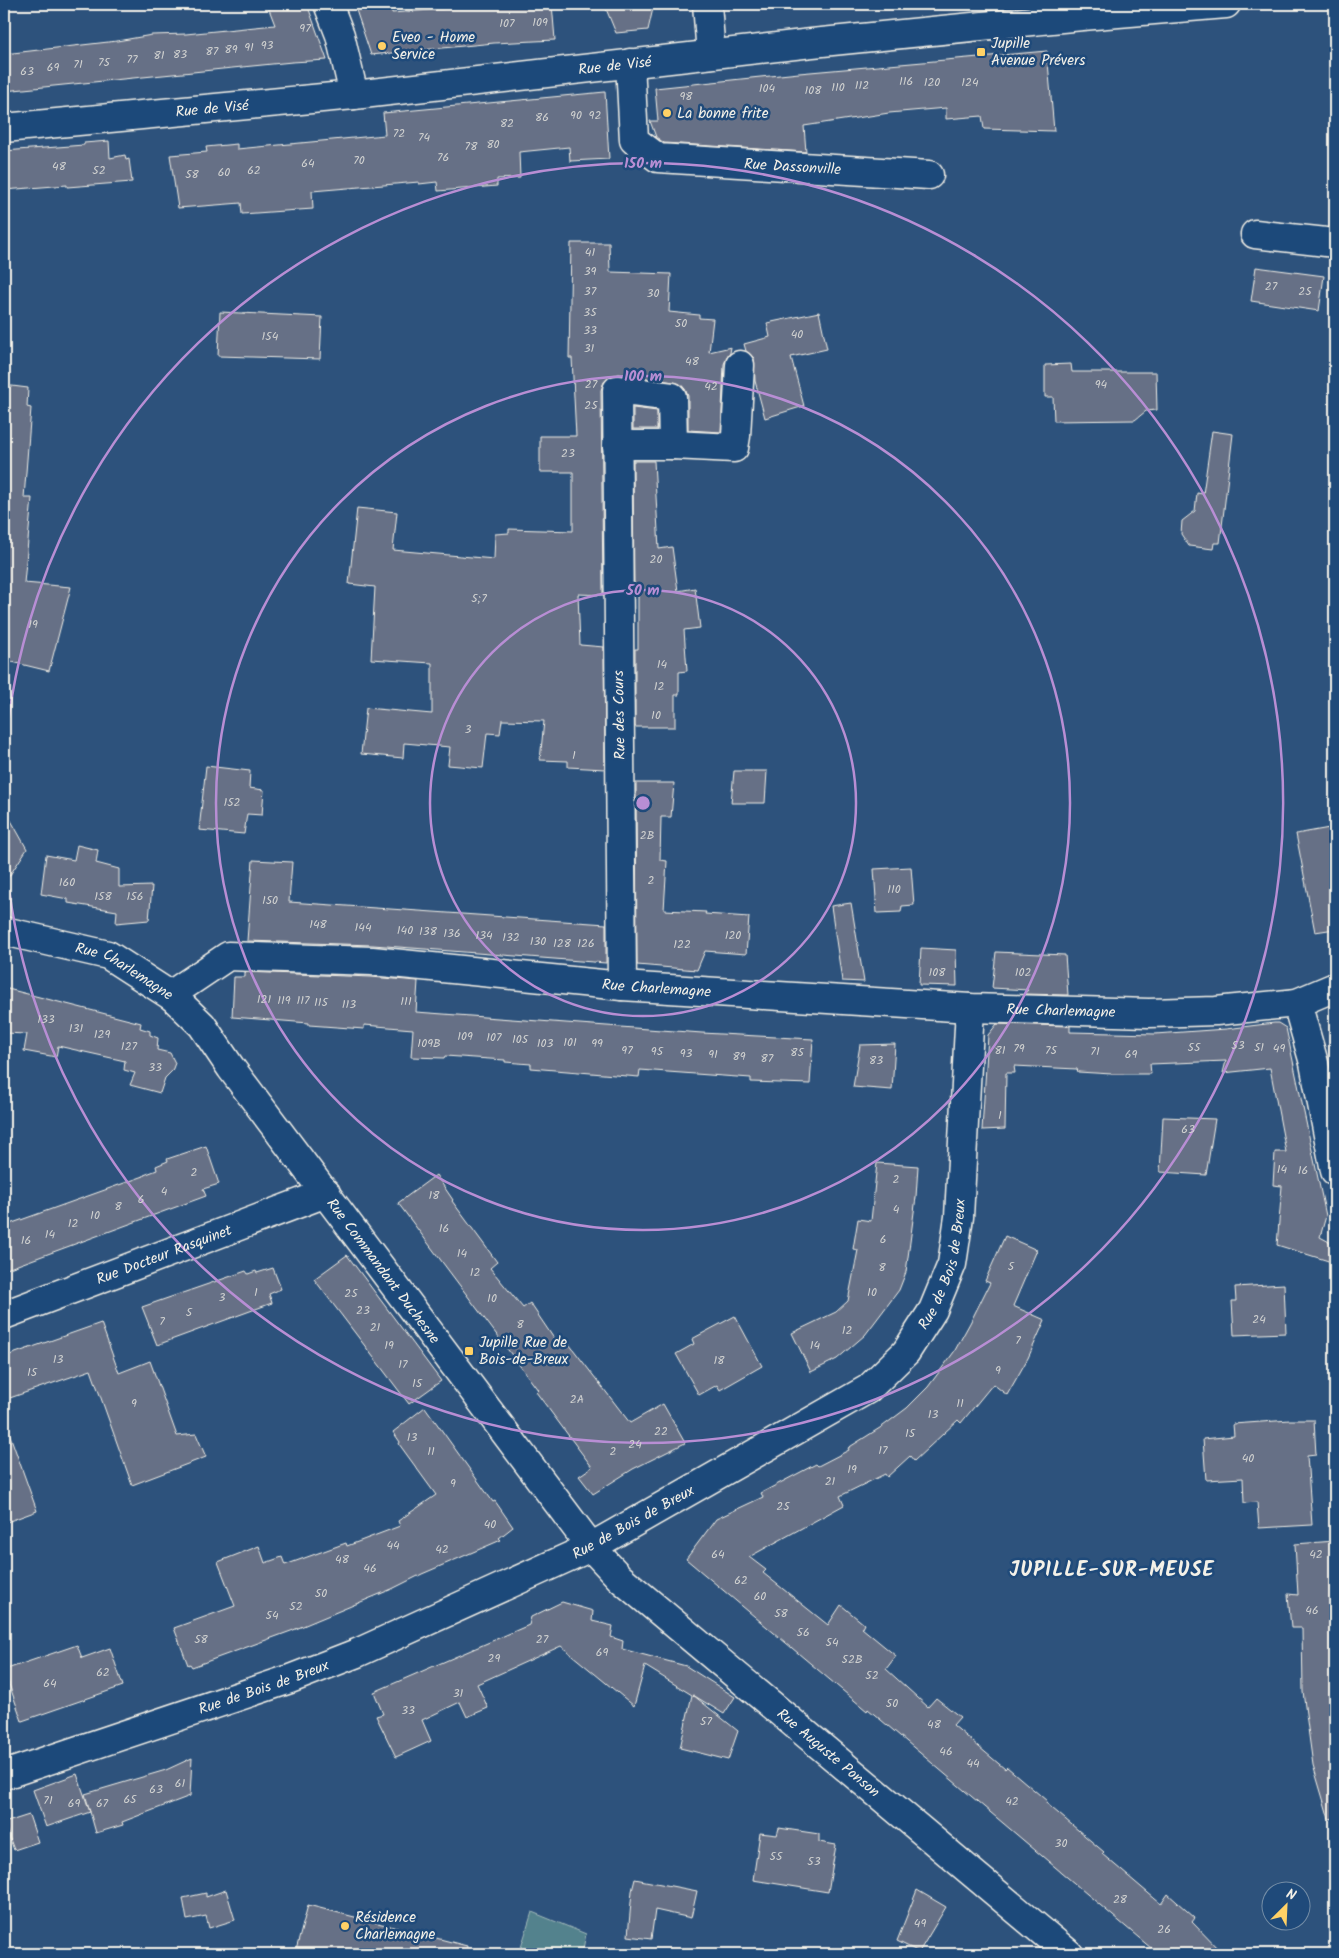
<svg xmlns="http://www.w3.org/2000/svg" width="1339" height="1958" font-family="Kalam,sans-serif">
<rect width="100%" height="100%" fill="#2d527c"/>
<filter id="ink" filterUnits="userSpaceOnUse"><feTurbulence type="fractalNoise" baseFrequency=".02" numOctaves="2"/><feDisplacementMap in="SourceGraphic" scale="10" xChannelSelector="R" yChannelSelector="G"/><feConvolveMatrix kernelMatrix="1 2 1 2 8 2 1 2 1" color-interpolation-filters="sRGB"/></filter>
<g filter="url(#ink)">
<path fill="#52828d" stroke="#a3baba" d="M532,1912L586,1934L582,1954H519Z"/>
<path fill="#667086" stroke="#f4f1e8" d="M267,4H307L327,60L292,62L4,91V54L117,41L152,35L186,34L275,25Z
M354,4H392V13L443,9V4H552L555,40L494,43L371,55Z
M604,4H654L648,30L616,33Z
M1047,51L1054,131L984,129L982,116L946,119V108L889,113L804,126L806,152L664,143L656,137L650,121H658L655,88L799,73Z
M605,92L609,159L570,161L569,147L519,152L520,178L497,179V186L438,191L437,182L419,184V182L312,191L313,209L284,211L242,214L241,203L178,208L170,155L207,152L206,147L237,144V149L385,135L383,113Z
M109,141L110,158L125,155L126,160L129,159L132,182L67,187V185L4,190V151L84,145V143Z
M571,243H609L610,272L671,274L669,312L699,315V318L713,319L709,352L731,347L730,353L727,357L724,364L721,432L688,430V396L685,389L680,384L674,382L619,374L610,376L604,382L601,390L603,595L578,594L580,645L604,647L605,769L568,767V761L540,760L544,721L502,720L500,734L487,733L483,768L448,765L450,747L404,743L403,758L361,754L366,708L432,714V663L371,659L375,587L349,584L357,508L397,512L393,550L494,559L495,534L509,533V529L573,531V472H540V436H576L572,358H569Z
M1256,267L1324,276L1319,311L1251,301Z
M220,312L322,317L320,359L218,356Z
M819,312L827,349L791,357L804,406L765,418L755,381L754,358L746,351L744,344L770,337L767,323Z
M1071,364L1072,372H1156L1157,410L1146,411L1135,420L1054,421L1053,397H1045V365Z
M4,385L28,388L27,407L31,408L24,498H32L24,583L71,587L49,671L4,660Z
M633,408L657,411V429H633Z
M1212,431L1233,434L1220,543H1214L1213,549L1189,546L1181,534L1182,521L1195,511L1197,493L1203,494Z
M633,461H654L659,549L672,547L678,591L695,588L700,628L684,630L687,671L679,672V695H675V727H635V649H638V596H634Z
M206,766L250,771L249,788L264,790L262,815L247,814L244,834L199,830Z
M734,771H767L765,803H731Z
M636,783H674L671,817H661L660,860L667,861L664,910L706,912L705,914L749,917L746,954L705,951L697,970L637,965Z
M4,808L27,849L4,884Z
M1335,827V929L1315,932L1296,834Z
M77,845L98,850L96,863L119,869V887L152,886L149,920L116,923L117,911L68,903V899L41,894L46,855L74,860Z
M253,860L292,862L289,902L606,924V963L373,945L247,941Z
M911,867L914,905L902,906L901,912L877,913L874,869Z
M851,903L864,982L842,981L831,906Z
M921,948L956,950L957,986L919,985Z
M996,952L1065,955L1068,995L1024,994L1028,990L992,988Z
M245,972L371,977L418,981L416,1012L702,1033L813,1039L810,1084L751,1082V1078L640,1070L639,1077L531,1068V1064L505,1062V1060L445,1056L444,1058L411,1057L413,1029L364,1025V1029L309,1025V1023L232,1017L234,977H245Z
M4,988L141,1023L140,1028L150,1031V1035L158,1038L157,1050L170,1053L175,1063L172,1071L165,1078L160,1093L130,1085L135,1073L124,1070L125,1061L58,1046L56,1057L24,1051L27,1034L4,1033Z
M1274,1023H1278L1286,1028L1326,1216L1320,1237L1335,1245V1263L1277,1245L1282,1186L1273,1185L1275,1152H1286L1270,1068L1223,1073L1226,1061L1150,1064L1151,1074H1112L1078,1072L1077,1069L1014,1066L1015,1073H1006L1005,1129L982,1130L988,1035L997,1024L1070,1026V1032L1155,1034L1226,1029Z
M895,1044L892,1090L853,1087L860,1045Z
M1163,1117L1215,1119L1206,1175L1160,1172Z
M206,1146L219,1184L203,1189L206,1196L4,1270V1226L144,1176V1175L157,1170L156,1166L168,1161L167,1159Z
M877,1163L918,1166L916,1197L906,1272L899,1290L865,1335L837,1359L811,1372L792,1333L836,1312L848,1301L858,1250L853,1249L858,1219L871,1221Z
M436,1175L453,1200L452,1201L497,1262L490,1268L523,1308L530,1303L559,1346L566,1340L630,1423L663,1404L685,1443L633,1469L593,1494L579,1476L592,1467L536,1392L538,1390L398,1203Z
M1005,1236L1037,1250L1013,1306L1045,1320L1028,1358L1007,1395L993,1384L961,1423L958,1420L914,1461L910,1456L887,1477L885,1474L840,1496L844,1505L749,1557L766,1570L763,1573L828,1625L841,1605L864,1624L862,1628L896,1656L886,1669L928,1707L936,1698L960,1717L953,1725L1005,1769L1007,1767L1047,1801L1046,1803L1104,1852L1102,1854L1161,1904L1168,1894L1195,1918L1192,1922L1223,1954H1158L868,1709L867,1711L686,1559L716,1519L763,1497L761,1493L816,1464L818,1466L849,1450L848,1448L883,1426L907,1408L928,1387L954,1352L970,1323L990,1283L985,1281Z
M347,1255L441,1381L409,1404L314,1279Z
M273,1268L281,1289L269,1294L272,1303L157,1345L142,1307L246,1271L248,1274L256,1271L257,1273Z
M1284,1284L1286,1333L1234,1335L1232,1301H1236L1235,1287Z
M735,1316L762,1366L720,1390L717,1385L699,1395L676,1354L694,1344L692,1339Z
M101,1323L119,1373L150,1361L177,1436L196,1434L206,1457L132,1485L91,1370L4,1400V1357Z
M425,1407L493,1502L495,1501L513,1527L499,1538L501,1540L422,1574L392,1589L291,1631L192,1667L190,1664L188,1665L174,1628L235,1606L218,1562L259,1546L265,1563L282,1557L285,1565L346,1543L347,1546L400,1526L398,1521L436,1495L399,1444L400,1442L393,1432Z
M1290,1420H1314L1316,1455L1307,1456L1312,1525L1259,1528L1257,1502L1244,1503L1243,1478L1206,1480L1203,1439L1234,1436L1233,1424Z
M4,1427H7L37,1511L4,1523Z
M1335,1541V1818L1329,1819L1313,1765L1303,1692L1302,1628H1291L1288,1594L1298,1595L1295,1544Z
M562,1602L593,1611L592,1621L613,1626L611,1637L623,1641L622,1649L686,1666L735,1697L724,1714L693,1695L738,1731L728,1760L680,1748L692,1695L645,1666L634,1706L561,1646L477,1684L488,1708L467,1717L460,1702L422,1720L431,1741L396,1757L376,1716L383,1714L374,1692L529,1625L531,1617Z
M77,1645L82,1658L110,1648L123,1686L22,1721L4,1670Z
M192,1758L190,1796L122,1822L123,1825L96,1833L85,1794L166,1770Z
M77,1774L90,1812L46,1827L33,1790Z
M29,1815L38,1842L14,1850L4,1823Z
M779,1828L819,1834V1842L836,1845L828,1892L753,1880L760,1833L777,1835Z
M635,1879L697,1891L691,1918L655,1910L651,1939L628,1936L632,1891Z
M226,1890L235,1920L209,1928L206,1916L187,1920L183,1898L206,1893V1897Z
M917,1890L946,1907L919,1952L897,1941Z
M308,1905L467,1946L466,1954H295Z"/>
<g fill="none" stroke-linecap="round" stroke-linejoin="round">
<defs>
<g id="street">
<path d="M328,4L340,35L354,95"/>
<path d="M707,4L711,54"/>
<path id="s1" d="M630,63L634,140L658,158L929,175"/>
<path d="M1255,234L1335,243"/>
<path d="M617,445H673L734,448L736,436L740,365"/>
<path d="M622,986L617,390L672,397L673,445"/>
<path id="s2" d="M173,997L179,989L228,956L372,961L622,986L970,1008L1149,1013L1216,1011L1297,1003L1335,987"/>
<path d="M1297,1003L1314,1063L1335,1171"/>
<path id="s3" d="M4,1315L326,1193"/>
<path id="s4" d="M591,1547L868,1389L906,1352L933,1310L952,1264L959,1217L970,1008"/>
</g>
<g id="secondary">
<path id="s5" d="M4,128L354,95L812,43L1082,16L1226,4"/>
<path id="s6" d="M4,931L108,955L173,997L202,1025L231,1068L591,1547L620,1578L1069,1954"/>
<path id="s7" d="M4,1775L290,1679L357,1653L591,1547"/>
</g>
</defs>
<use href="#street" stroke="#f4f1e8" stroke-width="31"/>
<use href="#secondary" stroke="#f4f1e8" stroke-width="31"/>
<use href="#street" stroke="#1f4a7a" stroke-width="28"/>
<use href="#secondary" stroke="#1f4a7a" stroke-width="28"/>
</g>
</g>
<g fill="none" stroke="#b88ed4" stroke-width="2.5">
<circle cx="643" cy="803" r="213"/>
<circle cx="643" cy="803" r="427"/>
<path d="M4 770A640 640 0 1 1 4 836"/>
</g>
<g fill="#ffd166" stroke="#1f4a7a" stroke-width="2">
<circle cx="382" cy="46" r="5"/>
<rect x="976" y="47" width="10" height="10" rx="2.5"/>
<circle cx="667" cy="113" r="5"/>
<rect x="464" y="1346" width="10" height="10" rx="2.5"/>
<circle cx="345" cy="1926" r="5"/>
</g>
<g text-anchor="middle" stroke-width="5" stroke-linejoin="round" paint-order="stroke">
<g font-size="12" fill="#d0d1d0">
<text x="540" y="26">109</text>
<text x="507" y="27">107</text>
<text x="305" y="32">97</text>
<text x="267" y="49">93</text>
<text x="249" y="51">91</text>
<text x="231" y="53">89</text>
<text x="212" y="55">87</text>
<text x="180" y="58">83</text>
<text x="159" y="59">81</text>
<text x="132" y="63">77</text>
<text x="104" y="66">75</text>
<text x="78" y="68">71</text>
<text x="53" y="71">69</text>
<text x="27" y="75">63</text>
<text x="906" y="85">116</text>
<text x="932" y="86">120</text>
<text x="970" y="86">124</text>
<text x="862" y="89">112</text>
<text x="838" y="91">110</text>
<text x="767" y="92">104</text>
<text x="813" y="94">108</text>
<text x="686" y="100">98</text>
<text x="576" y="119">90</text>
<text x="595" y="119">92</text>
<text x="542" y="121">86</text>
<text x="507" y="127">82</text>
<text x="399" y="137">72</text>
<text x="424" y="141">74</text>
<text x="493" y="148">80</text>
<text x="471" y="150">78</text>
<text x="443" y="161">76</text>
<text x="359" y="164">70</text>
<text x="308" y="167">64</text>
<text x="59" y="170">48</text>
<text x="99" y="174">52</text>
<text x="254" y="174">62</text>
<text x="224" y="176">60</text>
<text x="192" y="178">58</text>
<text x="590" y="256">41</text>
<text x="590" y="275">39</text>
<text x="1271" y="290">27</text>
<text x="590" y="295">37</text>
<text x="1305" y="295">25</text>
<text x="653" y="297">30</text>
<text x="590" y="316">35</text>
<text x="681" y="327">50</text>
<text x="590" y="334">33</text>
<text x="797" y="338">40</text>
<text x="270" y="340">154</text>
<text x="589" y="352">31</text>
<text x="692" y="365">48</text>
<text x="591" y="388">27</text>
<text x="1101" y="388">94</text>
<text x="711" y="390">42</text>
<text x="591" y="409">25</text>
<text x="568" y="457">23</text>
<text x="656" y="563">20</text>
<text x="479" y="602">5;7</text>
<text x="33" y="628">19</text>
<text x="662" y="668">14</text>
<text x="659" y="690">12</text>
<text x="656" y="719">10</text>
<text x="468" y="733">3</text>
<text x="574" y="759">1</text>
<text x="232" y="806">152</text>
<text x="647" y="839">2B</text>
<text x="651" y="884">2</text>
<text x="67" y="886">160</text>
<text x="894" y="893">110</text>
<text x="103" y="900">158</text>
<text x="135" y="900">156</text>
<text x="270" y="904">150</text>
<text x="318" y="928">148</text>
<text x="363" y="931">144</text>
<text x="405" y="934">140</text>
<text x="428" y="935">138</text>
<text x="452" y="937">136</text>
<text x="484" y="939">134</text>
<text x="733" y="939">120</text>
<text x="511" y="941">132</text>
<text x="538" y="945">130</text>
<text x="562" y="947">128</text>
<text x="586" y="947">126</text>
<text x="682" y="948">122</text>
<text x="937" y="976">108</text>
<text x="1023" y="976">102</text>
<text x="264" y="1003">121</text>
<text x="284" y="1004">119</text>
<text x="303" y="1004">117</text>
<text x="406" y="1005">111</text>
<text x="321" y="1006">115</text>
<text x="349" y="1008">113</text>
<text x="46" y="1023">133</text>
<text x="76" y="1032">131</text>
<text x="102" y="1038">129</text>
<text x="465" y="1040">109</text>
<text x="494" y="1041">107</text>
<text x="520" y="1043">105</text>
<text x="570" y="1046">101</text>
<text x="429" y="1047">109B</text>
<text x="545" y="1047">103</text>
<text x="597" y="1047">99</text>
<text x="1238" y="1049">53</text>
<text x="129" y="1050">127</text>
<text x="1194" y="1051">55</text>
<text x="1259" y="1051">51</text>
<text x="1019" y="1052">79</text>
<text x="1279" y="1052">49</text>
<text x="627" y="1054">97</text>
<text x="1000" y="1054">81</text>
<text x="1051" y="1054">75</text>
<text x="657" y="1055">95</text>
<text x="1095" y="1055">71</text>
<text x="797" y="1056">85</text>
<text x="686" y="1057">93</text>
<text x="713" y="1058">91</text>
<text x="1131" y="1058">69</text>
<text x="739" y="1060">89</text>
<text x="767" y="1062">87</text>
<text x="876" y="1064">83</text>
<text x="155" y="1071">33</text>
<text x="1000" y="1119">1</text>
<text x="1188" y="1133">63</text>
<text x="1282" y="1173">14</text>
<text x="1303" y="1174">16</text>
<text x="194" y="1176">2</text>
<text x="896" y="1183">2</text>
<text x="164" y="1195">4</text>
<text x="434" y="1199">18</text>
<text x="141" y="1203">6</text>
<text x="118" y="1210">8</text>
<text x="896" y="1213">4</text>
<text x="95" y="1219">10</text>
<text x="73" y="1227">12</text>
<text x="444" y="1232">16</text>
<text x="50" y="1238">14</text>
<text x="883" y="1243">6</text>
<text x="26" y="1244">16</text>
<text x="462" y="1257">14</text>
<text x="1011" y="1270">5</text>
<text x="882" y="1271">8</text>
<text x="475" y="1276">12</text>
<text x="256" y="1296">1</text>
<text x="872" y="1296">10</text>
<text x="351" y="1297">25</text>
<text x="222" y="1301">3</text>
<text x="492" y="1302">10</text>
<text x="363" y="1314">23</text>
<text x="189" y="1316">5</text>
<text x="1259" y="1323">24</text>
<text x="162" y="1325">7</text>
<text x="520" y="1328">8</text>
<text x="375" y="1331">21</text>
<text x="847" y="1334">12</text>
<text x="1018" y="1344">7</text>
<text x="389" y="1349">19</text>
<text x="815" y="1349">14</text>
<text x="58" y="1363">13</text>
<text x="719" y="1364">18</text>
<text x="403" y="1368">17</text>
<text x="998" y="1374">9</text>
<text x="32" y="1376">15</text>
<text x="417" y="1387">15</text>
<text x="577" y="1403">2A</text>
<text x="134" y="1407">9</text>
<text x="960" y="1407">11</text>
<text x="933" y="1418">13</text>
<text x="661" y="1435">22</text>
<text x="910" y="1437">15</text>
<text x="412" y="1441">13</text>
<text x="635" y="1448">24</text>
<text x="883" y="1454">17</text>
<text x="431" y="1455">11</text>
<text x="613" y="1455">2</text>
<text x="1248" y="1462">40</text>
<text x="852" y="1473">19</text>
<text x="830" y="1485">21</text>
<text x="453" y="1487">9</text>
<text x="783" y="1510">25</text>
<text x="490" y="1528">40</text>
<text x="393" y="1549">44</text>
<text x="442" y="1553">42</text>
<text x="718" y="1558">64</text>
<text x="1316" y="1558">42</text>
<text x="342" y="1563">48</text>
<text x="370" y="1572">46</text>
<text x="741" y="1584">62</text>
<text x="321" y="1597">50</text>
<text x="760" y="1600">60</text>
<text x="296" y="1610">52</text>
<text x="1312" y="1614">46</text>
<text x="781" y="1617">58</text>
<text x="272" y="1619">54</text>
<text x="803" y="1636">56</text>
<text x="201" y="1643">58</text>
<text x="542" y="1643">27</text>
<text x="832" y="1646">54</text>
<text x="602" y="1656">69</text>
<text x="494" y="1662">29</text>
<text x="852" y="1663">52B</text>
<text x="103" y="1676">62</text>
<text x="872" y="1679">52</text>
<text x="50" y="1687">64</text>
<text x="458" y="1697">31</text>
<text x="892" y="1707">50</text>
<text x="408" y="1714">33</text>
<text x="706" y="1725">57</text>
<text x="934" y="1728">48</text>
<text x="946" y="1755">46</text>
<text x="973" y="1767">44</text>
<text x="180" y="1787">61</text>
<text x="156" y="1793">63</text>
<text x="130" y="1803">65</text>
<text x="48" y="1804">71</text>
<text x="1012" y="1805">42</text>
<text x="74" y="1807">69</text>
<text x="102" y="1807">67</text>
<text x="1061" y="1847">30</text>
<text x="776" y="1860">55</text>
<text x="814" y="1865">53</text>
<text x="1120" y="1903">28</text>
<text x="920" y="1927">49</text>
<text x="1164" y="1933">26</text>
</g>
<g font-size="15" fill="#f4f1e8" stroke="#1f4a7a" text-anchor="start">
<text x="392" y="42">Eveo - Home<tspan x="392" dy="17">Service</tspan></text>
<text x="991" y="48">Jupille<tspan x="991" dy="17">Avenue Prévers</tspan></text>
<text x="677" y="118">La bonne frite</text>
<text x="479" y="1347">Jupille Rue de<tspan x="479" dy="17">Bois-de-Breux</tspan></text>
<text x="355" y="1922">Résidence<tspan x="355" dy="17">Charlemagne</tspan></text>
</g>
<g font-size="15" fill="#f4f1e8" stroke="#1f4a7a">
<text dy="5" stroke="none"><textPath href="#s5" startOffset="614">Rue de Visé</textPath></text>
<text dy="5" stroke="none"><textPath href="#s5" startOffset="209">Rue de Visé</textPath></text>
<text dy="5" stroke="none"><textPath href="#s1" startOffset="242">Rue Dassonville</textPath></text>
<text transform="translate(619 715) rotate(-91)" y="5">Rue des Cours</text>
<text dy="5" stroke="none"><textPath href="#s6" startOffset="128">Rue Charlemagne</textPath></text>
<text dy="5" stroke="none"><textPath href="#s2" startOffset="499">Rue Charlemagne</textPath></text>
<text dy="5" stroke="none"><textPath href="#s2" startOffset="904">Rue Charlemagne</textPath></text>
<text dy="5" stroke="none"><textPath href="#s3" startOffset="171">Rue Docteur Rasquinet</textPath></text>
<text dy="5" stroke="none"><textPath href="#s4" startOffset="469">Rue de Bois de Breux</textPath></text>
<text dy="5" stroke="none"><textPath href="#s6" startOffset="530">Rue Commandant Duchesne</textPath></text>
<text transform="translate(633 1522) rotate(-29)" y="5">Rue de Bois de Breux</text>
<text dy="5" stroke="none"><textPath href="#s7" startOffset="274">Rue de Bois de Breux</textPath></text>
<text dy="5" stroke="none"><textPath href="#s6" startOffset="1190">Rue Auguste Ponson</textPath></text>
</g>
<g font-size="20" font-weight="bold" letter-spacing="1" fill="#f4f1e8" stroke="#1f4a7a">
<text x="1112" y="1576">JUPILLE-SUR-MEUSE</text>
</g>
</g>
<circle cx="643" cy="803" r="8" fill="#b88ed4" stroke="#1f4a7a" stroke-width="2.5"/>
<g font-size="15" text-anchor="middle" font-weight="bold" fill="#b88ed4" stroke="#1f4a7a" stroke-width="5" stroke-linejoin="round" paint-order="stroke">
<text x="643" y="168">150 m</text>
<text x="643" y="381">100 m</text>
<text x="643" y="595">50 m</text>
</g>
<rect width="1339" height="1958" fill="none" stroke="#1f4a7a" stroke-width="20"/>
<rect x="10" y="10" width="1319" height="1938" fill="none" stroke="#f4f1e8" stroke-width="2" filter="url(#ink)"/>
<g transform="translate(1286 1906) rotate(24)"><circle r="24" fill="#1f4a7a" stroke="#748da6"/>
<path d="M0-4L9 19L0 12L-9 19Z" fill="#ffd166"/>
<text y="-8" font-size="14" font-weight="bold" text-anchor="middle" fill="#f4f1e8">N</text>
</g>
</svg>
